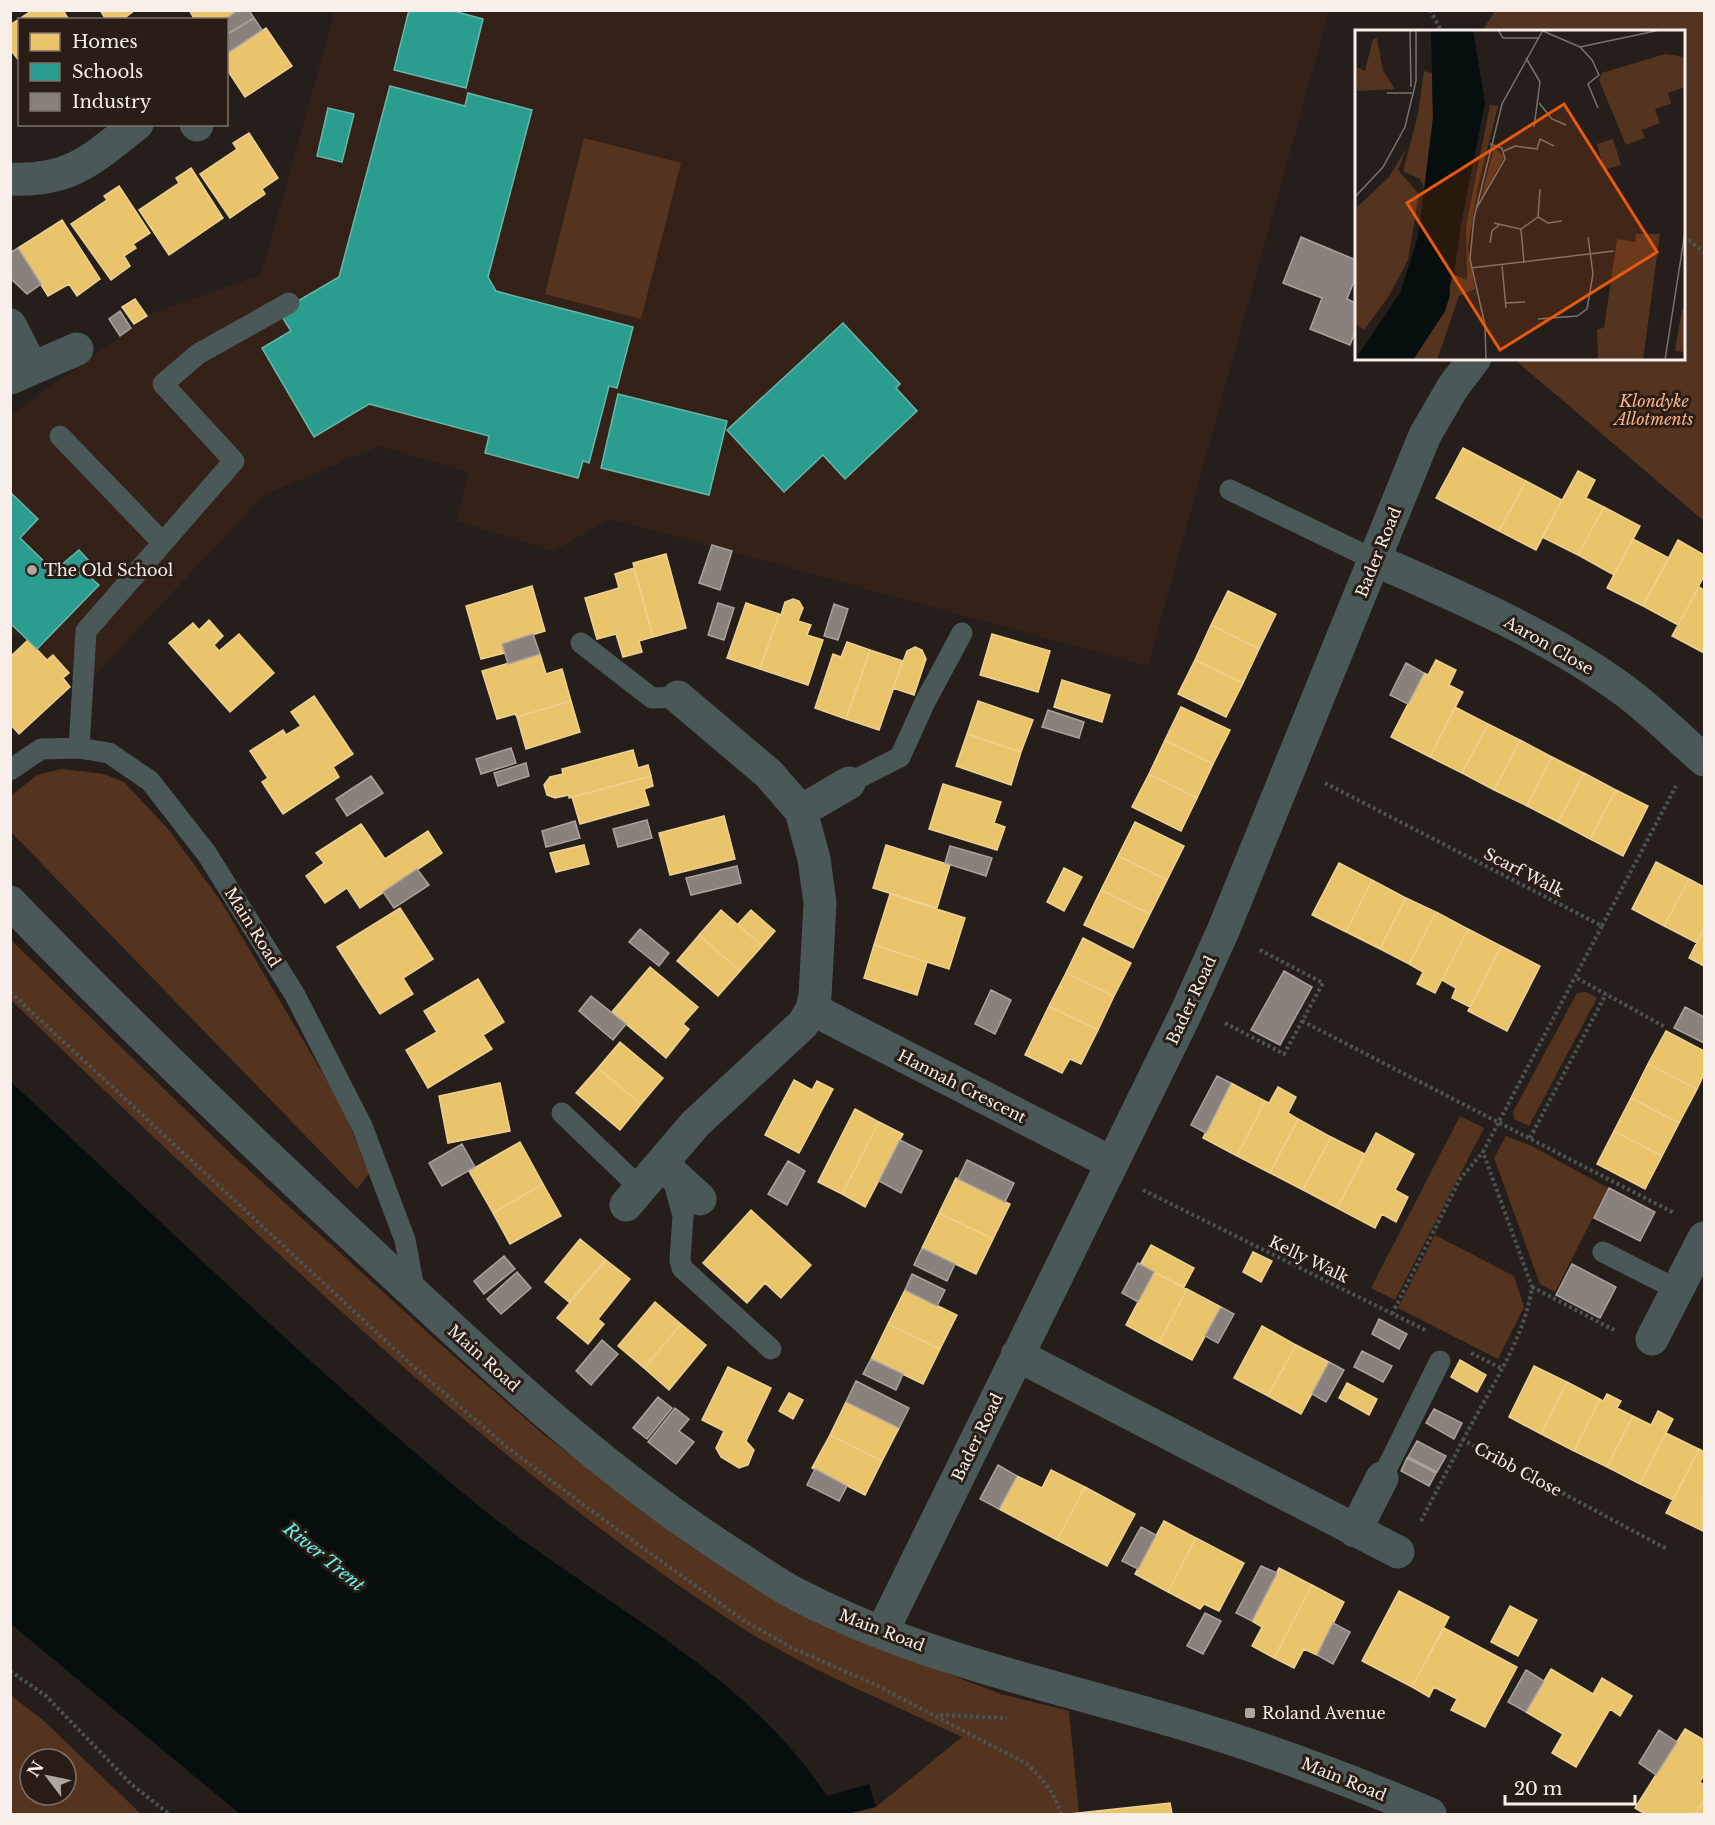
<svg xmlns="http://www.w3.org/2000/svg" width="1715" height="1825" font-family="'Libre Baskerville',serif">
<rect width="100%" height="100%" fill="#251e1a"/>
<path fill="#342218" d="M335,11H1329L1148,666L611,519L553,551L457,521L468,472L379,446L264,495L97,673H69L53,655L47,660L19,631L11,639V415L154,312L261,275Z"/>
<path fill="#55341f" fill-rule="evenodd" d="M1495,11H1704V521L1514,359L1684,358V32L1482,31Z
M584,138L681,163L641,319L545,294Z
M62,769L104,774L124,782L169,830L222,903L342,1106L369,1174L357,1189L11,832V796L37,775Z
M10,939L229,1152L448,1351L543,1434L688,1545L754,1588L872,1645L1001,1694L1069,1711L1079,1814H847L876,1807L962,1737C888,1702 808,1670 739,1626C568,1515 415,1381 267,1243C180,1163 95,1082 11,1000Z
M1586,992L1597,998L1529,1126L1514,1119L1513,1112L1577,993Z
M1460,1116L1484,1128L1395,1300L1371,1288Z
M1506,1136L1532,1146L1608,1188L1555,1292L1540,1284L1494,1158Z
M1435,1235L1514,1276L1524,1307L1498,1359L1398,1308Z
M10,1695L43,1720L141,1814H11ZM30,1759H66V1795H30Z"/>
<path fill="#060f0d" d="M10,1081C166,1226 319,1376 485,1511C600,1604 743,1669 827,1796L869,1784L876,1807L847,1814H240L11,1624Z"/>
<path fill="#e9c46a" stroke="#eed190" stroke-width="1.5" d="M33,10H63L69,20H20V62L10,49V25Z
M100,10H135L122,20H106Z
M189,10H238L225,20H195Z
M266,28L292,66L245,97L226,68V54Z
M249,133L278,178L262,189L265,194L230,218L200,174L237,149L233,143Z
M191,168L223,218L169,255L139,210L179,183L176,178Z
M119,186L150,233L133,244L136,248L124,256L130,266L111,280L71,224L107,200L104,196Z
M62,220L100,279L77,296L69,284L48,296L18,248Z
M135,299L147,316L134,324L122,307Z
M1463,448L1526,481L1499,531L1436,498Z
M1578,471L1595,480L1586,498L1604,507L1578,555L1542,537Z
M1526,481L1562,500L1536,550L1499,531Z
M1604,507L1640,526L1614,575L1578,555Z
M1633,539L1669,558L1643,606L1607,588Z
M1678,540L1704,555V576L1678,625L1643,606Z
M666,554L686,628L653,637L633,563Z
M634,568L653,637L639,641L642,652L623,657L616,634L597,639L585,598L619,588L615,574Z
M532,586L545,631L502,644L505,653L481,659L466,606Z
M1699,587L1704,590V653L1672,636Z
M1228,591L1276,614L1259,649L1211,625Z
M793,599L799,601L803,608L798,621L811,625L807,635L823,640L808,685L760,669L779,614L781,615L785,602Z
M746,603L779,614L760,669L727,658Z
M209,620L223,636L214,645L219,651L239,634L274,673L230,712L169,643L193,623L199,630Z
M1211,625L1259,649L1243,683L1195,660Z
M992,634L1050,651L1038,692L980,675Z
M28,640L47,660L53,655L69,673L63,678L70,687L19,734L10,724V657Z
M847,642L870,650L846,719L815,708L833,654L841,657Z
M915,647L922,650L926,659L914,695L893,688L907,651Z
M870,650L903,661L879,730L846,719Z
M540,654L546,674L562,669L571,701L517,717L515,714L497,719L482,671Z
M1195,660L1243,683L1226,717L1178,694Z
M1436,660L1456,670L1449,685L1463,692L1430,757L1391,737L1424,673L1428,675Z
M1062,680L1110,695L1102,722L1054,707Z
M314,696L353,754L333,767L339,777L283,814L262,782L268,778L250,751L283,730L286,735L301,726L291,712Z
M571,701L580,732L526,749L517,717Z
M978,701L1033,720L1021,752L967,734Z
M1181,707L1230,730L1213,764L1165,740Z
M1455,707L1488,724L1462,773L1430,757Z
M1488,724L1520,740L1494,790L1462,773Z
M967,734L1021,752L1011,785L956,766Z
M1165,740L1213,764L1197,798L1149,774Z
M1520,740L1552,757L1527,806L1494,790Z
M633,750L638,768L648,765L651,776L569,798V795L555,798L547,795L544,785L550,777L563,774L562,769Z
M1552,757L1584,773L1558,822L1527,806Z
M1584,773L1616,790L1590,839L1558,822Z
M1149,774L1197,798L1181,831L1132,807Z
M651,776L653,786L644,789L649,805L580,824L572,797Z
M943,784L1001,802L994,823L1005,827L997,850L929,829Z
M1616,790L1648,806L1623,856L1590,839Z
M724,816L735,859L670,875L659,833Z
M1135,822L1184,846L1167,880L1118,856Z
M361,824L385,859L428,831L442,853L360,908L347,888L325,903L306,876L324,863L316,853Z
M584,845L589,864L556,872L550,853Z
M886,845L950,865L937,908L873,888Z
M1118,856L1167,880L1150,914L1101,890Z
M1656,862L1689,879L1664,926L1632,909Z
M1339,863L1372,880L1346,932L1312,915Z
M1064,868L1082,877L1064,911L1047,902Z
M1689,879L1704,887V928L1697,943L1664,926Z
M1372,880L1406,898L1380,949L1346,932Z
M1101,890L1150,914L1133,948L1084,925Z
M890,894L965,918L949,969L874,945Z
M1406,898L1436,912L1409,964L1380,949Z
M400,908L433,959L403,978L413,994L380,1014L337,947Z
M721,910L762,946L740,971L699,935Z
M751,910L775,931L762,946L738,924Z
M1436,912L1468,929L1435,993L1417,984L1423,972L1409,964Z
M1704,928V966L1689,958Z
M1468,929L1501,946L1470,1007L1452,998L1456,988L1442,980Z
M699,935L740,971L718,996L677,961Z
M1083,938L1131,963L1114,996L1066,973Z
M874,945L927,962L917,995L864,978Z
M1501,946L1540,966L1507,1031L1468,1011Z
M650,967L698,1007L683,1024L689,1029L666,1058L612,1012Z
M1066,973L1114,996L1098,1030L1049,1006Z
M478,979L504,1022L483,1035L492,1049L428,1088L406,1050L437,1032L424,1011Z
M1049,1006L1098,1030L1081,1064L1070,1059L1062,1073L1025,1055Z
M1666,1031L1704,1051V1074L1697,1089L1648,1064Z
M620,1042L663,1078L641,1104L598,1068Z
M1648,1064L1697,1089L1679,1123L1631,1098Z
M598,1068L641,1104L620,1130L576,1093Z
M794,1080L812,1090L817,1081L833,1089L799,1153L765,1135Z
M500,1083L510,1131L448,1143L439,1096Z
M1231,1083L1265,1101L1237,1156L1203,1138Z
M1278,1087L1296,1097L1288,1113L1298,1119L1270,1173L1237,1156L1265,1101L1269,1103Z
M1631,1098L1679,1123L1662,1156L1614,1131Z
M855,1109L879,1122L842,1194L818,1182Z
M1298,1119L1331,1137L1303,1190L1270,1173Z
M879,1122L903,1134L865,1207L842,1194Z
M1614,1131L1662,1156L1645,1189L1597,1164Z
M1376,1133L1414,1154L1395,1190L1408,1197L1396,1222L1382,1214L1375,1228L1337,1208Z
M1331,1137L1365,1154L1337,1208L1303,1190Z
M520,1142L543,1184L493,1213L469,1171Z
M956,1178L1010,1204L993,1239L939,1213Z
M543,1184L561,1216L510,1244L493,1213Z
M751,1210L811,1265L781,1298L765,1283L747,1303L703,1263Z
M939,1213L993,1239L976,1274L922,1248Z
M580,1239L606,1260L569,1302L545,1282Z
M1151,1245L1194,1268L1184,1287L1140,1265Z
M1253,1252L1272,1261L1261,1282L1243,1272Z
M606,1260L630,1279L598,1319L604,1324L588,1344L557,1318Z
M1154,1272L1187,1289L1159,1343L1126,1325Z
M1187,1289L1221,1307L1192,1360L1159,1343Z
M905,1290L957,1315L940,1349L888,1324Z
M655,1302L681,1324L644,1368L618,1346Z
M681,1324L706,1345L669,1390L644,1368Z
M888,1324L940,1349L923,1384L871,1359Z
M1262,1326L1296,1345L1268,1396L1234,1378Z
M1296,1345L1329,1362L1301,1414L1268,1396Z
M1460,1360L1486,1375L1477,1392L1451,1377Z
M1534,1366L1567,1382L1541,1434L1509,1417Z
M728,1367L771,1388L746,1441L754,1450L748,1465L739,1468L721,1457L716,1448L724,1431L702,1420Z
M1567,1382L1600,1399L1574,1451L1541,1434Z
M1347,1383L1377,1399L1369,1415L1339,1398Z
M789,1393L803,1400L793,1419L779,1411Z
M1607,1394L1621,1401L1617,1408L1633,1416L1607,1467L1574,1451L1600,1399L1603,1401Z
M846,1402L899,1428L882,1461L830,1435Z
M1658,1411L1673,1419L1640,1484L1607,1467L1633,1416L1651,1425Z
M1666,1433L1699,1449L1673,1500L1640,1484Z
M830,1435L882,1461L865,1495L812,1468Z
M1699,1449L1704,1452L1703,1531L1666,1513Z
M1051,1470L1085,1487L1057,1540L999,1509L1017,1476L1042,1488Z
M1085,1487L1135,1514L1107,1566L1057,1540Z
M1164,1521L1196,1538L1168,1592L1135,1574Z
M1196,1538L1244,1563L1219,1611L1204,1604L1200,1609L1168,1592Z
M1279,1568L1312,1585L1274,1658L1252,1646L1262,1627L1252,1621Z
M1312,1585L1344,1602L1317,1655L1304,1649L1294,1668L1274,1658Z
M1399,1591L1449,1617L1412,1687L1362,1661Z
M1510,1606L1537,1620L1518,1656L1491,1642Z
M1444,1628L1517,1667L1485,1727L1451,1710L1457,1699L1434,1687L1429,1697L1412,1687Z
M1551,1669L1593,1694L1602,1678L1632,1696L1620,1716L1610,1709L1576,1767L1552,1753L1563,1734L1526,1712Z
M1685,1729L1704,1740V1775L1700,1782L1704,1785V1800L1695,1814H1645L1635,1808Z
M1704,1800V1814H1695Z
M1170,1803L1172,1814H1069Z"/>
<path fill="#2a9d8f" stroke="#68b6aa" stroke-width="1.5" d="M409,10H450L483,19L466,88L394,70Z
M390,86L465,106L468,93L532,110L488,277L496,291L633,327L617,388L609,386L589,463L583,461L578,478L485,453L489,436L369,404L314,437L262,348L291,331L279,312L339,277Z
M328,108L354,114L342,162L317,156Z
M843,323L900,384L896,388L917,411L845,479L823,455L784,492L727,430Z
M618,394L727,421L709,495L601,468Z
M10,492L38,519L20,538L54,571L79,550L90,562L82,570L99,585L37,649L10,623Z"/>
<path fill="#8a817c" stroke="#aba29d" stroke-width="1.5" d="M238,10H249L254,18L226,35L225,20Z
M254,18L262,30L226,54V35Z
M1301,237L1356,260V276L1347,299L1356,303V329L1350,345L1310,329L1322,298L1283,283Z
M18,248L41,284L27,294L10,278V253Z
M120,311L131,328L120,336L109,319Z
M712,545L732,551L720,590L699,583Z
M718,603L734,608L724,640L708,635Z
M834,604L848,609L838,640L824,636Z
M533,634L540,654L508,664L502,644Z
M1406,663L1424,673L1408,704L1390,695Z
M1048,710L1084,722L1079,738L1042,727Z
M511,748L516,763L481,774L476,759Z
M526,763L529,776L498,786L494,773Z
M371,776L383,793L347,816L336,799Z
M647,820L652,838L618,847L613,829Z
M575,821L580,838L546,847L542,831Z
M950,846L992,858L986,876L945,863Z
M737,866L741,883L691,895L686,878Z
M417,869L429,885L394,908L383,892Z
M640,929L669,953L659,966L629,942Z
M1284,971L1312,987L1280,1045L1251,1030Z
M991,990L1011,1000L995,1034L975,1024Z
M591,996L626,1024L613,1040L579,1011Z
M1685,1007L1704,1017V1043L1674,1028Z
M1217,1076L1231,1083L1206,1133L1191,1125Z
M900,1140L922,1151L901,1193L879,1181Z
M462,1144L475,1167L442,1186L429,1163Z
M967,1160L1014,1183L1005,1202L958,1179Z
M788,1161L805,1171L787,1205L768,1194Z
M1609,1188L1655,1212L1640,1241L1594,1218Z
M922,1248L955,1264L947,1281L914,1265Z
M504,1256L515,1269L484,1294L474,1281Z
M1138,1263L1154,1272L1138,1302L1122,1293Z
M1572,1264L1616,1287L1600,1318L1556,1295Z
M517,1272L531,1288L501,1314L487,1299Z
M912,1274L945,1290L937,1306L905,1290Z
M1221,1307L1234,1314L1218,1343L1205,1336Z
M1379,1319L1407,1334L1399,1349L1372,1334Z
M602,1340L618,1354L591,1385L576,1371Z
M1362,1351L1392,1366L1383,1382L1354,1367Z
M871,1359L903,1374L896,1390L863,1374Z
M1329,1362L1344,1370L1326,1402L1312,1394Z
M856,1381L909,1408L899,1428L846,1402Z
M658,1397L672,1408L647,1439L633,1428Z
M675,1408L689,1419L679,1431L694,1442L676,1464L648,1442Z
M1434,1409L1462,1423L1454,1439L1426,1423Z
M1417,1441L1446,1456L1437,1472L1408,1457Z
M1407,1458L1436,1473L1429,1486L1401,1471Z
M998,1465L1017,1476L999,1509L980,1499Z
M815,1469L847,1486L839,1501L807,1485Z
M1141,1527L1156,1535L1138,1569L1122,1561Z
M1261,1566L1277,1573L1252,1621L1236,1613Z
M1205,1613L1221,1621L1203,1654L1187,1646Z
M1333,1623L1350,1632L1333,1664L1317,1655Z
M1526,1670L1544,1681L1526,1712L1508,1702Z
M1659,1730L1677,1742L1656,1775L1639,1763Z"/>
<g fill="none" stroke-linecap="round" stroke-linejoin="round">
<path stroke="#4b5452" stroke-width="4" stroke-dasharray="3 3" stroke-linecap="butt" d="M1430,10L1442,32
M1684,236L1704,253
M1325,783L1602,926L1575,977L1665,1027
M1602,926L1676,786
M10,992L415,1368L508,1448L589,1509L743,1620L792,1648L874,1684L1027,1764C1043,1779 1055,1793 1061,1814
M1302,1021L1674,1213
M1225,1023L1284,1054L1323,983L1258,949
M1530,1138L1606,994
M1143,1190L1427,1331
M1532,1287L1614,1330
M1392,1314L1460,1179L1483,1152
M1471,1353L1501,1368
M1463,1440C1487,1393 1525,1339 1532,1287L1483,1152L1575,977
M1421,1521L1463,1440L1667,1549
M10,1671L46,1696L131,1784L169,1814
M940,1715L1007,1718"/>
<path stroke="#4a5958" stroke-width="21" d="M60,436L162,542
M1230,490L1375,560
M581,643L652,698L678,697
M79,748L86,631L234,461L163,384L198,354L289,303
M10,770L41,749L79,748L109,753L150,781L207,854L295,995L362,1126L405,1240L415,1294
M849,783L900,757L925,702L962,633
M562,1113L640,1188
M672,1175L683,1216L680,1260L682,1268L771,1349
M1603,1252L1678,1290
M1382,1478L1440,1361"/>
<path stroke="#4a5958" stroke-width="33" d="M196,124L197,125
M10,179C71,182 92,159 137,124
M10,325L32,368
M10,378L77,349
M1375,560C1461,598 1549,635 1625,691C1653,712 1678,737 1704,760
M678,697L769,774L801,811L814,859L820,903L815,996L812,1009
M801,811L849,783
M10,902C136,1033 269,1158 402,1282C509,1382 618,1482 743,1561C762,1573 781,1587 802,1597C922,1659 1058,1686 1187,1725C1270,1750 1350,1780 1430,1814
M662,1164L700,1199
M626,1205L695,1124L803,1024L812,1009L1112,1163
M1652,1339L1704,1238
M1017,1355L1398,1552
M1355,1531L1382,1478
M882,1632L1185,1015L1223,931L1425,435L1453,387L1475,358"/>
</g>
<g fill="#aea6a1" stroke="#2a1d15" stroke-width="2">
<circle cx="32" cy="570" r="6"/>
<rect x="1244" y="1707" width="12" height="12" rx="3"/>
</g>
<g text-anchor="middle" stroke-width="6" stroke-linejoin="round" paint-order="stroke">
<g font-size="16" font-style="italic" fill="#fab48b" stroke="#2a1d15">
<text x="1654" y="407">Klondyke<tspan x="1654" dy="18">Allotments</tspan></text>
</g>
<g font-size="16" fill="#f8efea" stroke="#2a1d15">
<text transform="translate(1378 552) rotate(-68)" y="6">Bader Road</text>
<text transform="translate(1549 645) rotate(30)" y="6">Aaron Close</text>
<text transform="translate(1524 872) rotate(27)" y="6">Scarf Walk</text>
<text transform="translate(253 927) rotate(58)" y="6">Main Road</text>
<text transform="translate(1191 1000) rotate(-65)" y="6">Bader Road</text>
<text transform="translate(962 1086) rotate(27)" y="6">Hannah Crescent</text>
<text transform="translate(1309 1259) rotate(26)" y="6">Kelly Walk</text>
<text transform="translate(484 1358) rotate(42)" y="6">Main Road</text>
<text transform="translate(977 1437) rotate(-64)" y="6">Bader Road</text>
<text transform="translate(1518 1469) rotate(28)" y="6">Cribb Close</text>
<text transform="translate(882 1630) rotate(21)" y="6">Main Road</text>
<text transform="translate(1344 1779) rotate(22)" y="6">Main Road</text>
</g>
<g font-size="16" fill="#f8efea" stroke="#2a1d15" text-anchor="start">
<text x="44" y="576">The Old School</text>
<text x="1262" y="1719">Roland Avenue</text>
</g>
<g font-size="18" font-style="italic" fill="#67f4eb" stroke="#2a1d15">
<text transform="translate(324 1557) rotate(39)" y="6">River Trent</text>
</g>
</g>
<g transform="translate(1355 30)">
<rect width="330" height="330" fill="#251e1a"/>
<path d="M22,8L28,41L40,59L2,61L0,36L10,41L18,9ZM310,24L330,27V57L313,63L316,74L300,79L305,93L287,100L290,108L271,115L244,50L247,43ZM69,41L77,43L78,88L70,160L65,149L48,141L63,84ZM135,75L143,76L123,156L113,217L120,259L104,266L82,330H58L90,281L98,244L112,250L111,196ZM258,109L266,135L249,140L242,114ZM52,117L43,140L64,164L53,230L34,266L9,300L0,293V179L34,147ZM139,117L149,127L126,169ZM281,204H305L288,330H243L242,299L249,298L262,209L280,212ZM327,279H330V322L320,321Z" fill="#55341f"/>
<path d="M76,0H118L130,73L107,189L99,242L103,245H98L94,255L95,265L90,281L58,330H0L45,263L63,207L78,88Z" fill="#060f0d"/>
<path fill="none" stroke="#79726d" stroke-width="1.5" d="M55,0L56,57M143,0L148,8H183M188,1L225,17L237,30L244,45L233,54L243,78M225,17L305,0M171,28L185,52L179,97M32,63H57M184,73L197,89L211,95M149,121L160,116L182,119L185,109L199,116M0,167L28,137L50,97L61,51V0M121,179L150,129L147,118L135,114M183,187L193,193L207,191M139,193L166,199L169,233M166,199L183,187L185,159M135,213L137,201L144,195M147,235L151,278M116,238L259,221M150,273L170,272M183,289L222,286L232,279L238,244L233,207M131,330L130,295L115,229L119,188L147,74L188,0M310,330L330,202"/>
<path fill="#e8590c" fill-opacity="0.15" stroke="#e8590c" stroke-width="3" d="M209,74L302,222L145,320L52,173Z"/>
<rect width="330" height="330" fill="none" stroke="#f8efea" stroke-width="3"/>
</g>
<rect width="1715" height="1825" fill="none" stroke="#f8efea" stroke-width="24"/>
<rect x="18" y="18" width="210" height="108" fill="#2a1d15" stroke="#7c716a" stroke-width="1.5"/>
<rect x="30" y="33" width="30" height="18" fill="#e9c46a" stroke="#7c716a" stroke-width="1.5"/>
<text x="72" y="48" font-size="18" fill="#f8efea">Homes</text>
<rect x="30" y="63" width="30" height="18" fill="#2a9d8f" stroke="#7c716a" stroke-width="1.5"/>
<text x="72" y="78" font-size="18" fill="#f8efea">Schools</text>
<rect x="30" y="93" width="30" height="18" fill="#8a817c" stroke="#7c716a" stroke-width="1.5"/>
<text x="72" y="108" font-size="18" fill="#f8efea">Industry</text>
<g transform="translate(48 1777) rotate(302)"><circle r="28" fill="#2a1d15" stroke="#7c716a" stroke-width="1.5"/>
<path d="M0-4.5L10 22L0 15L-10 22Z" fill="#aea6a1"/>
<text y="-9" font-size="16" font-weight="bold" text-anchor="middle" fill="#f8efea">N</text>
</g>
<path d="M1505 1795v9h130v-9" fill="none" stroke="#f8efea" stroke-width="3"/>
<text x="1514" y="1795" font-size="18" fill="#f8efea" stroke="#2a1d15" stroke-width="4.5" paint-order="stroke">20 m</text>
</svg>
